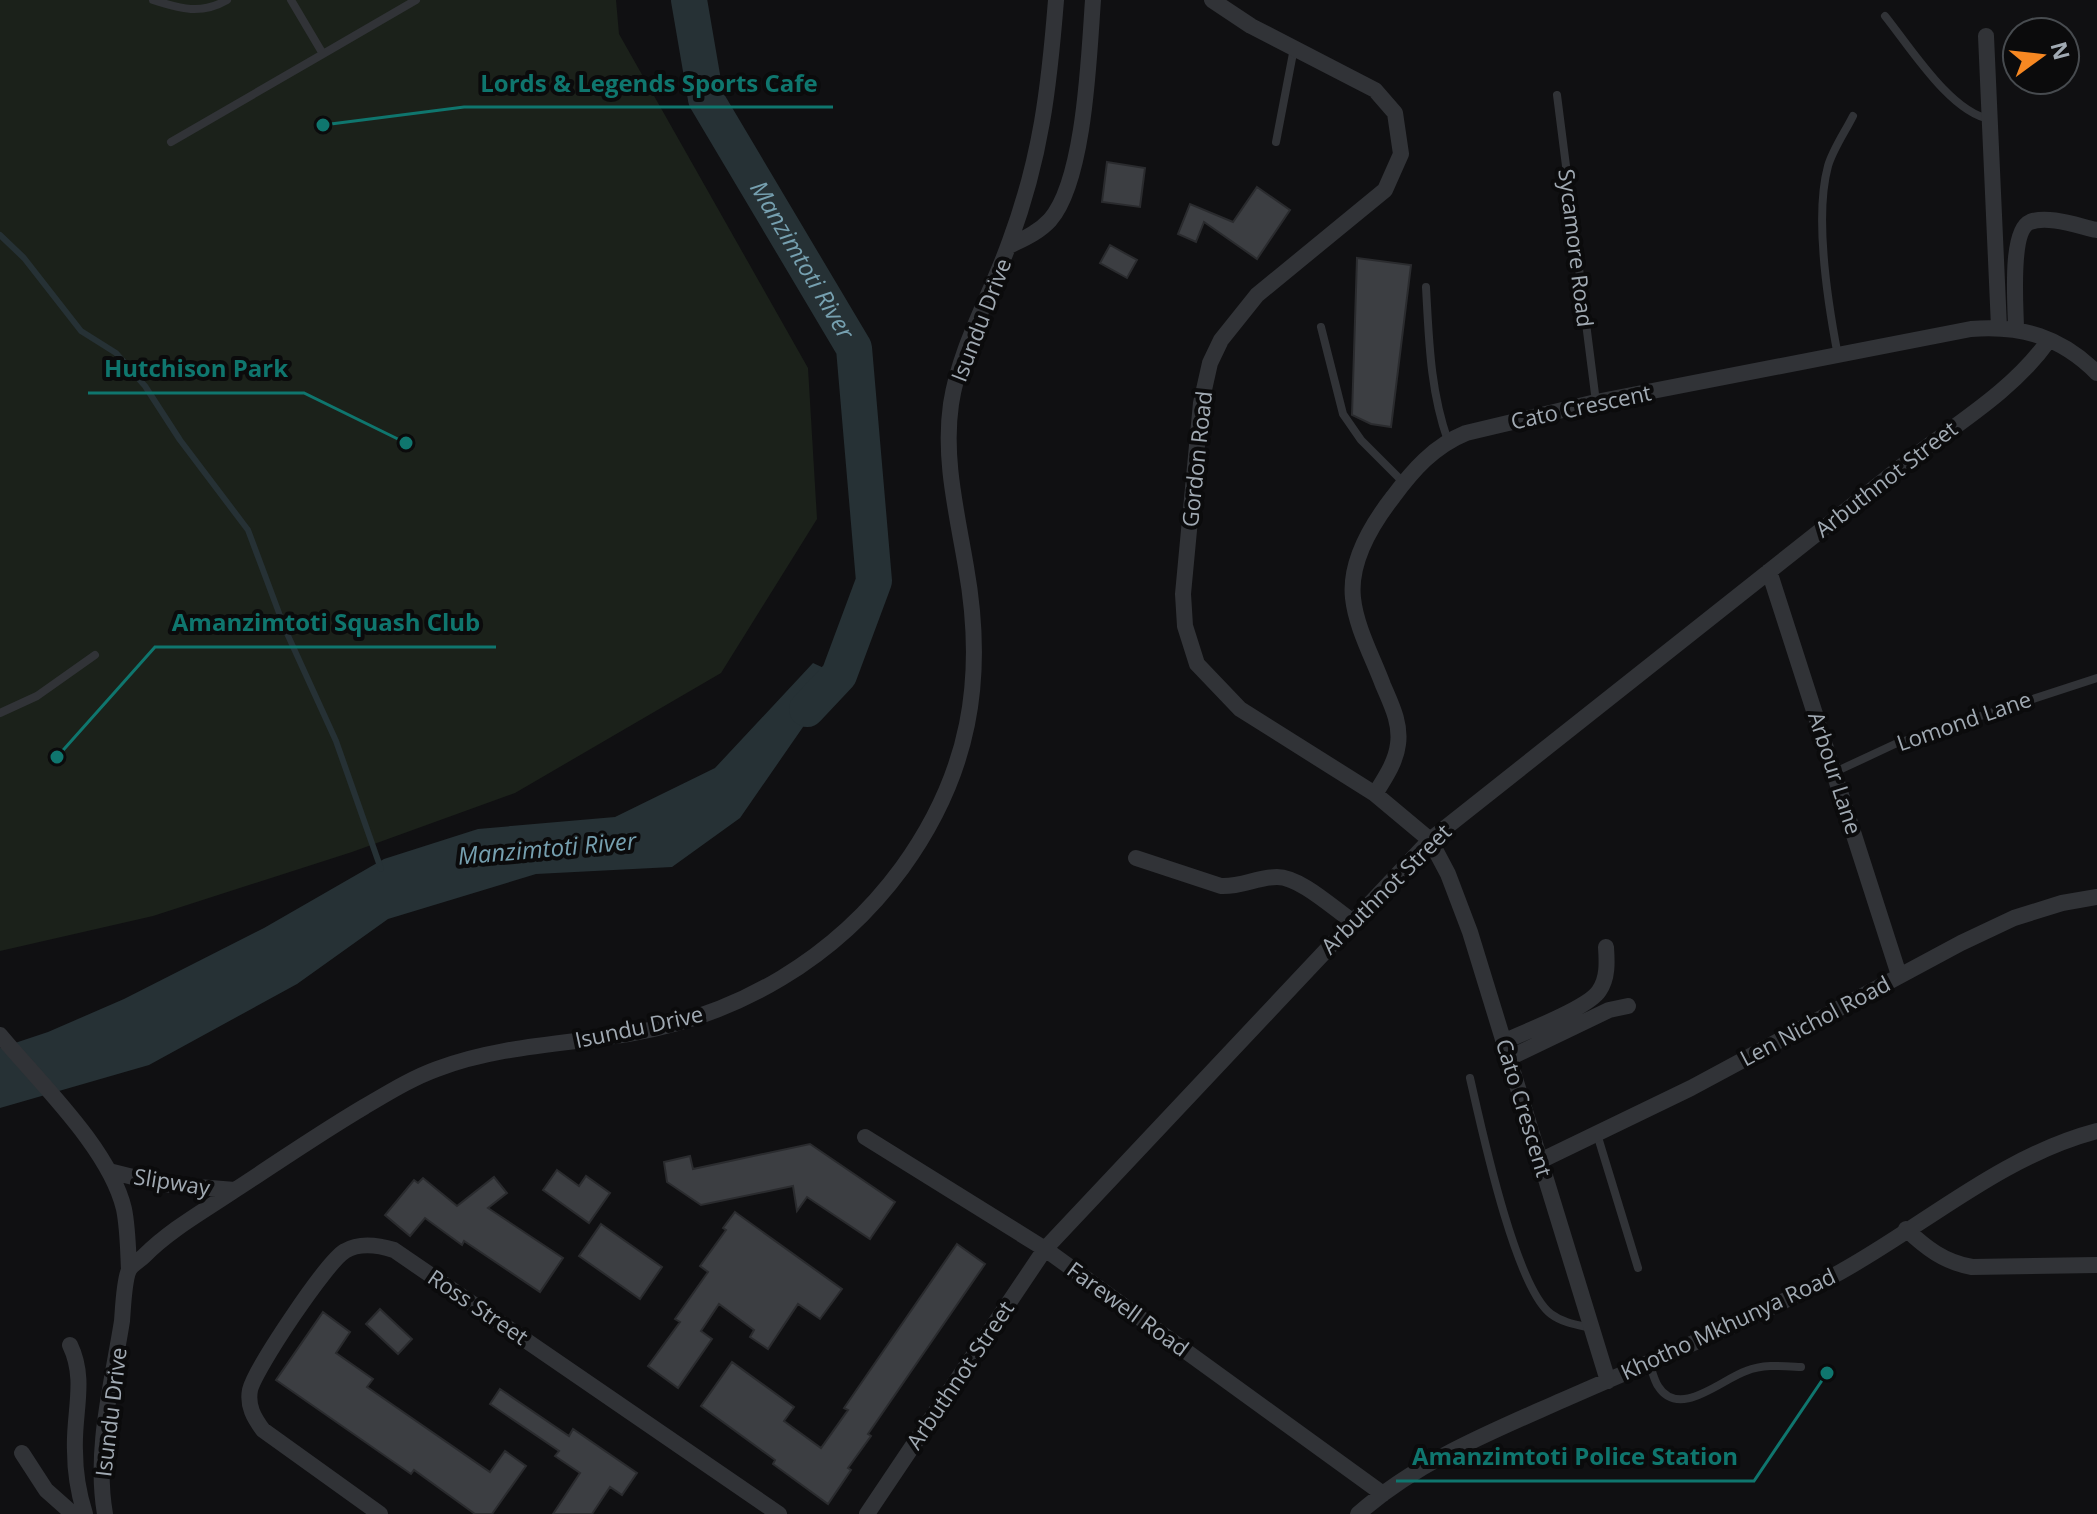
<svg xmlns="http://www.w3.org/2000/svg" width="2097" height="1514" font-family="'Open Sans',sans-serif">
<rect width="100%" height="100%" fill="#101012"/>
<path fill="#1b211a" d="M0,0H616L619,34L808,368L817,519L721,673L515,793L352,852L153,916L0,951Z"/>
<path fill="#263135" d="M813,663L839,675L740,818L672,867L536,874L388,919L297,984L149,1065L0,1108V1048L48,1032L124,999L264,928L384,859L478,829L615,817L715,768Z"/>
<g fill="none" stroke-linecap="round" stroke-linejoin="round">
<path stroke="#263135" stroke-width="6" d="M0,235L24,258L81,331L116,353L145,386L180,440L248,530L285,629L336,741L381,869"/>
<path stroke="#263135" stroke-width="36" id="s1" d="M689,0L706,99L854,348L874,581L839,675L807,709"/>
</g>
<path fill="#3c3e42" stroke="#2a2b2e" stroke-width="2" d="M1107,162L1145,168L1140,207L1102,202Z
M1257,187L1290,210L1257,259L1204,222L1196,242L1178,234L1190,204L1233,222Z
M1110,245L1137,260L1127,278L1100,263Z
M1357,258L1411,265L1391,427L1371,424L1352,415Z
M810,1144L895,1202L870,1239L807,1197L797,1211L793,1186L701,1205L667,1182L664,1162L690,1156L693,1169Z
M557,1170L579,1186L586,1176L610,1193L589,1223L543,1190Z
M494,1177L507,1193L488,1208L563,1258L540,1292L464,1241L462,1245L425,1218L410,1236L385,1215L414,1180L418,1183L423,1178L457,1206Z
M735,1212L842,1289L820,1319L798,1304L768,1349L750,1337L754,1330L719,1304L701,1331L712,1339L678,1388L648,1366L680,1322L675,1319L708,1272L700,1266L726,1230L723,1228Z
M601,1224L662,1267L640,1299L579,1256Z
M957,1244L985,1264L868,1434L871,1436L848,1468L851,1470L828,1504L773,1464L775,1460L701,1406L732,1362L794,1407L784,1421L821,1448L848,1410L844,1408Z
M380,1309L412,1339L398,1354L366,1324Z
M323,1312L350,1332L336,1353L373,1379L367,1387L490,1472L505,1451L526,1466L492,1514H475L414,1470L411,1474L276,1380Z
M500,1389L569,1436L573,1429L637,1473L622,1495L610,1487L592,1514H553L580,1473L555,1456L559,1451L490,1404Z"/>
<g fill="none" stroke-linecap="round" stroke-linejoin="round">
<path stroke="#313337" stroke-width="8" d="M153,0C181,9 201,15 227,0
M291,0L323,54L416,0
M1885,16C1910,47 1951,113 1990,119
M1557,95L1596,402
M171,142L323,54
M1276,142L1294,48
M1426,287C1429,340 1430,390 1448,441
M1321,327L1343,414L1361,440L1404,483
M1838,356C1828,304 1814,217 1828,166C1833,149 1845,132 1853,116
M0,713L37,696L95,655
M1835,772L1895,744L2097,678
M1470,1078C1481,1126 1515,1287 1551,1314C1563,1323 1578,1325 1591,1328
M1597,1134L1638,1268
M1649,1363C1652,1370 1654,1380 1658,1386C1679,1420 1722,1379 1746,1371C1764,1364 1782,1366 1801,1367"/>
<path stroke="#313337" stroke-width="16" d="M1212,0L1251,26L1375,90L1395,113L1401,154L1385,190L1257,295L1221,340L1210,363L1201,403L1183,594L1185,626L1197,664L1240,709L1375,794L1430,840L1448,874L1470,932L1608,1381
M1986,36L1999,327
M1009,246C1023,239 1038,233 1050,220C1085,180 1089,54 1093,0
M2016,329C2016,309 2009,231 2030,222C2048,215 2078,226 2097,230
M1769,571L1899,975
M1375,794C1385,778 1396,762 1398,744C1401,723 1391,704 1383,685C1373,658 1356,627 1353,598C1349,561 1372,524 1393,497C1413,470 1434,446 1466,433L1596,402L1971,329C2022,325 2061,337 2097,373
M1136,858L1221,886C1241,887 1258,877 1277,877C1300,877 1333,908 1352,921
M0,1035C39,1082 110,1149 124,1209C128,1229 128,1250 129,1270
M1503,1042C1524,1032 1588,1008 1599,991C1608,978 1607,962 1606,947
M1509,1058L1609,1010L1628,1006
M865,1137L1045,1249L1383,1494
M1540,1161L1691,1088L1961,943L2014,918L2062,903L2097,897
M109,1171L161,1184L235,1190
M1906,1229C1926,1248 1944,1262 1972,1267L2097,1265
M70,1345C87,1380 73,1414 75,1451C75,1471 79,1495 85,1514
M22,1453L46,1490L73,1514
M105,1514C94,1450 112,1384 122,1321C123,1309 124,1280 129,1270C132,1264 139,1261 144,1256C171,1229 204,1211 235,1190C278,1162 320,1133 364,1107C388,1093 412,1078 437,1069C497,1046 565,1044 628,1034C738,1016 836,958 902,868C970,774 986,679 966,567C957,513 943,459 951,404C960,346 991,295 1010,241C1041,157 1049,88 1056,0
M380,1514L263,1430C254,1418 247,1406 250,1390C255,1369 327,1261 345,1251C360,1242 378,1245 394,1250L779,1514
M867,1514L1045,1249L1430,840L1916,455C1963,420 2015,388 2049,340
M1358,1514C1418,1461 1491,1432 1563,1400C1654,1360 1746,1322 1833,1276C1921,1229 1998,1157 2097,1131"/>
</g>
<g text-anchor="middle" stroke-width="8" stroke-linejoin="round" paint-order="stroke">
<g font-size="22" fill="#a1aab3" stroke="#0b0b0c">
<text transform="translate(1576 248) rotate(83)" y="8">Sycamore Road</text>
<text transform="translate(981 320) rotate(-69)" y="8">Isundu Drive</text>
<text transform="translate(1581 407) rotate(-12)" y="8">Cato Crescent</text>
<text transform="translate(1197 459) rotate(-84)" y="8">Gordon Road</text>
<text transform="translate(1886 479) rotate(-38)" y="8">Arbuthnot Street</text>
<text transform="translate(1964 721) rotate(-19)" y="8">Lomond Lane</text>
<text transform="translate(1835 773) rotate(72)" y="8">Arbour Lane</text>
<text transform="translate(1386 889) rotate(-45)" y="8">Arbuthnot Street</text>
<text transform="translate(1815 1021) rotate(-28)" y="8">Len Nichol Road</text>
<text transform="translate(639 1027) rotate(-12)" y="8">Isundu Drive</text>
<text transform="translate(1524 1108) rotate(73)" y="8">Cato Crescent</text>
<text transform="translate(172 1182) rotate(9)" y="8">Slipway</text>
<text transform="translate(478 1307) rotate(34)" y="8">Ross Street</text>
<text transform="translate(1128 1309) rotate(36)" y="8">Farewell Road</text>
<text transform="translate(1728 1324) rotate(-25)" y="8">Khotho Mkhunya Road</text>
<text transform="translate(960 1375) rotate(-56)" y="8">Arbuthnot Street</text>
<text transform="translate(111 1412) rotate(-83)" y="8">Isundu Drive</text>
</g>
<g font-size="24" font-style="italic" fill="#76a0b0" stroke="#0b0b0c">
<text dy="8" stroke="none"><textPath href="#s1" startOffset="288">Manzimtoti River</textPath></text>
<text transform="translate(547 849) rotate(-5)" y="8">Manzimtoti River</text>
</g>
</g>
<path fill="none" stroke="#0f766e" stroke-width="3" d="M323 125L464 107H833M406 443L304 393H88M57 757L155 647H496M1827 1373L1754 1481H1396"/>
<g fill="#0f766e" stroke="#0b0b0c" stroke-width="3">
<circle cx="323" cy="125" r="8"/>
<circle cx="406" cy="443" r="8"/>
<circle cx="57" cy="757" r="8"/>
<circle cx="1827" cy="1373" r="8"/>
</g>
<g font-size="24" text-anchor="middle" font-weight="bold" fill="#0f766e" stroke="#0b0b0c" stroke-width="8" stroke-linejoin="round" paint-order="stroke">
<text x="649" y="92">Lords &amp; Legends Sports Cafe</text>
<text x="196" y="377">Hutchison Park</text>
<text x="326" y="631">Amanzimtoti Squash Club</text>
<text x="1575" y="1465">Amanzimtoti Police Station</text>
</g>
<g transform="translate(2041 56) rotate(75)"><circle r="38" fill="#0b0b0c" stroke="#474b4f" stroke-width="2"/>
<path d="M0-6L14 30L0 20L-14 30Z" fill="#f78822"/>
<text y="-12" font-size="22" font-weight="bold" text-anchor="middle" fill="#a1aab3">N</text>
</g>
</svg>
